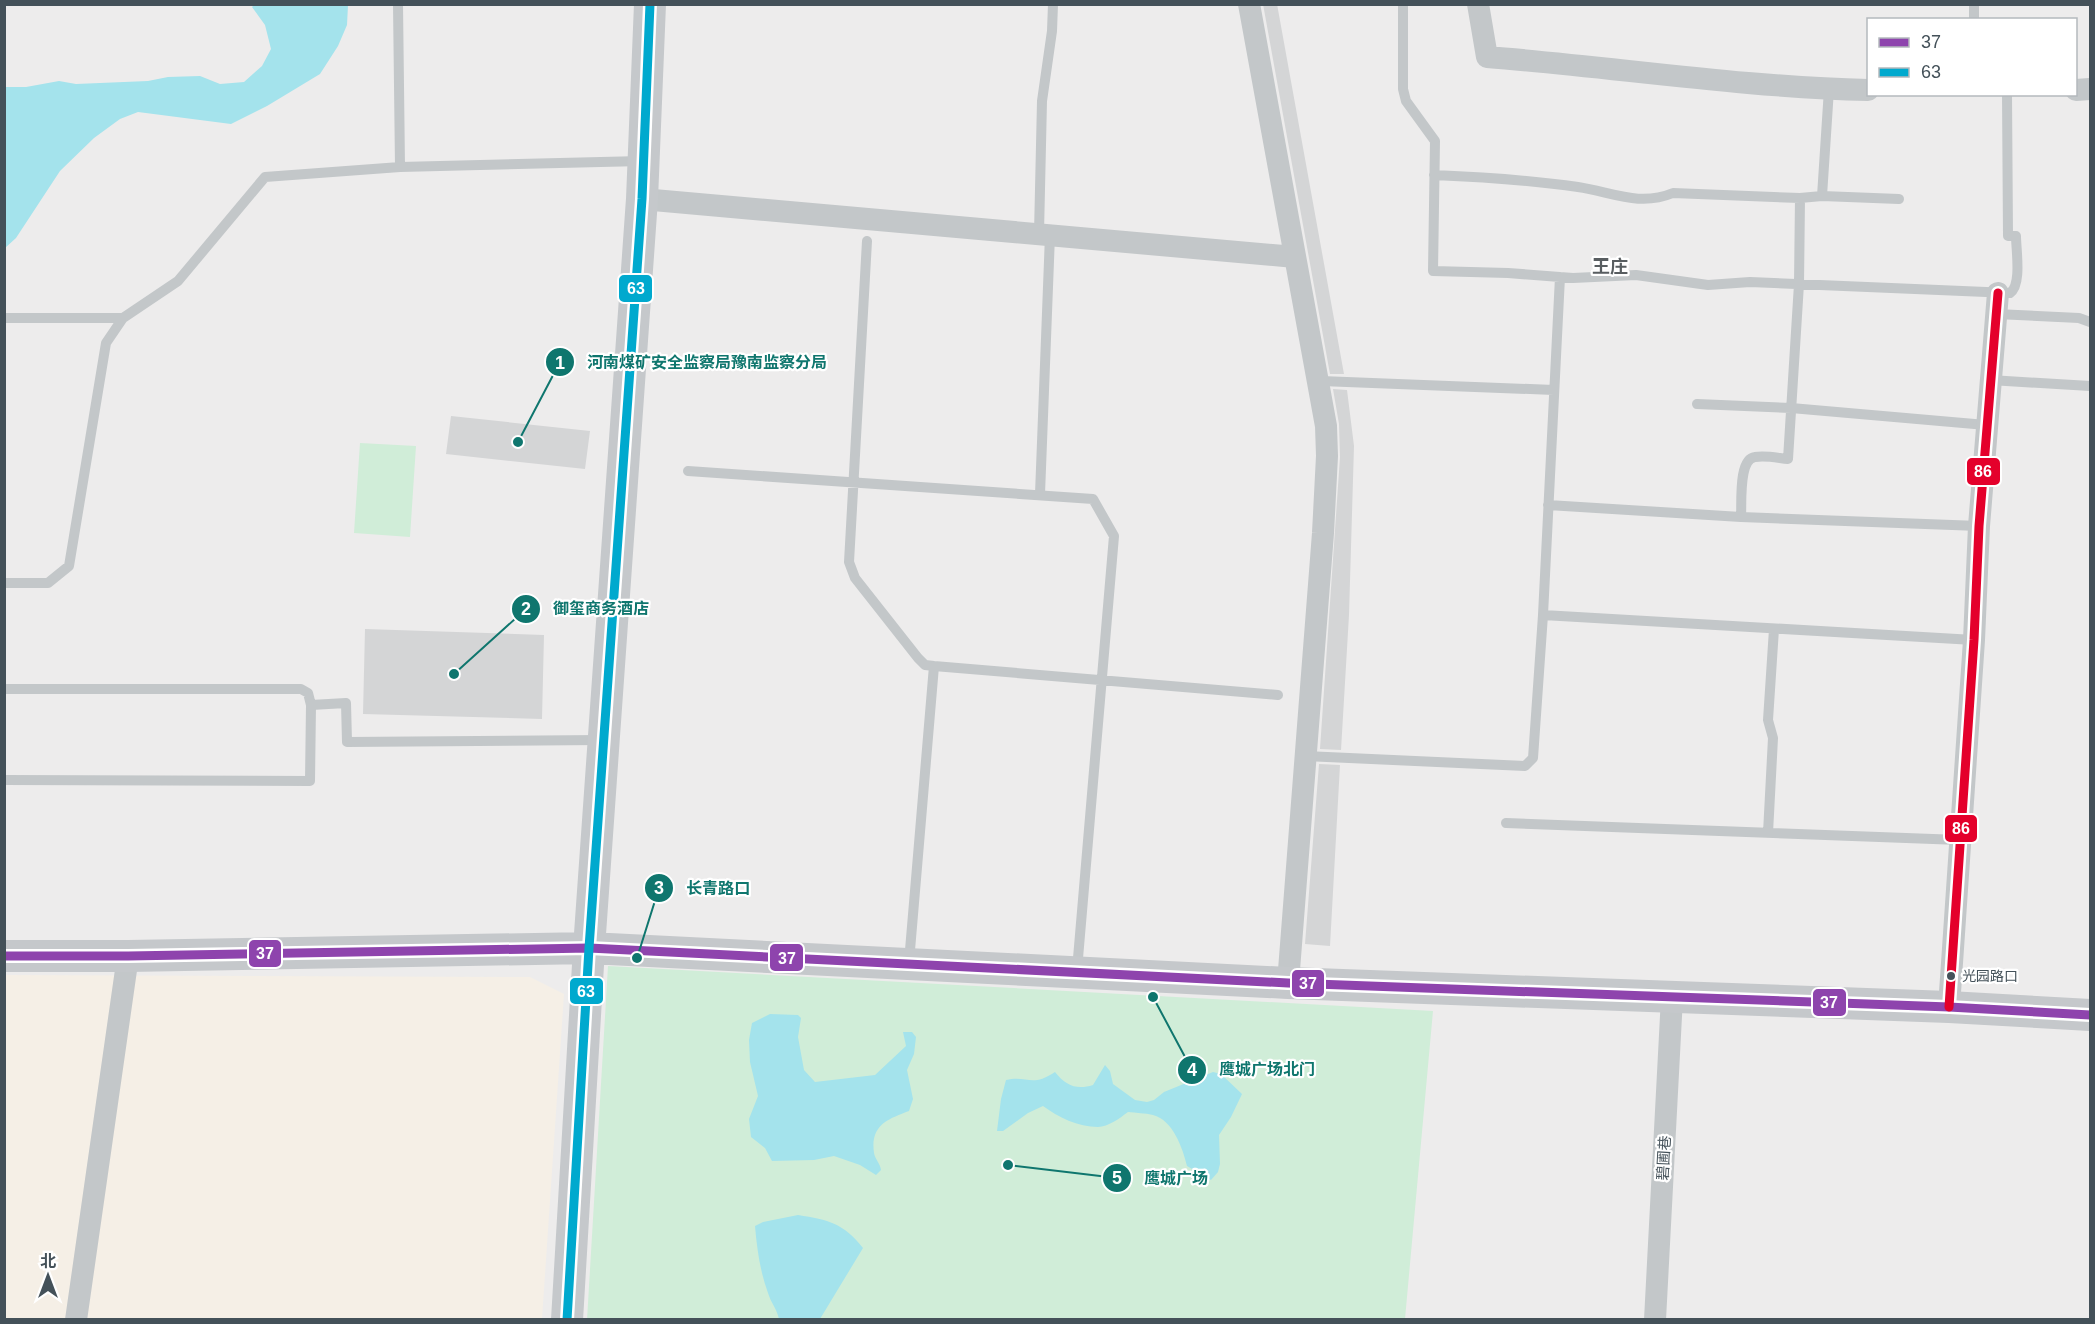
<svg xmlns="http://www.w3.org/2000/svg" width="2095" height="1324" font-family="Helvetica,'Noto Sans SC',sans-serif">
<rect width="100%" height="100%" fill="#edecec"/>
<path fill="#f5efe6" d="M5,975L530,977L564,994L542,1319L5,1320Z"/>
<path fill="#d0edd8" d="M360,443L416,446L410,537L354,533Z
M608,966L1433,1011L1405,1319L587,1320Z"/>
<path fill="#a4e3ec" d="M254,5H348L347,25L338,46L320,74L267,106L231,124L138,112L120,119L94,138L60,171L16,238L5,248V87H26L59,81L76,84L148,81L168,77L200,76L220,84L244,82L262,66L271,49L265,25L252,7Z
M770,1014L798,1015L801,1018L798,1037L804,1070L815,1082L875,1075L906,1046L903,1032H912L916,1037L914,1054L907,1070L913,1099L909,1111C888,1119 870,1125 874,1153C875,1159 880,1163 881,1170L876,1175L860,1165L834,1156L814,1160L772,1161L765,1148L751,1137L749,1119L758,1096L750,1062L749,1040L752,1023Z
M1105,1065L1110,1071L1113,1084L1135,1100L1147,1102L1154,1100L1164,1092L1213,1072L1221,1074L1242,1094L1231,1117L1219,1135L1220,1164L1218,1172L1211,1180L1187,1166C1183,1149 1173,1120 1153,1115C1145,1113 1136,1113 1128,1112C1120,1118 1108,1127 1098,1127C1078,1127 1058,1117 1043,1106L1028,1113L1003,1131H997L1001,1099L1006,1080C1028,1075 1031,1088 1055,1072C1066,1086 1077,1090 1093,1085Z
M798,1215C829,1220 843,1223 863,1248L820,1319H779C777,1309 771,1303 768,1293C760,1271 757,1249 755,1226L763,1222Z"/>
<path fill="#d4d5d6" d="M1263,4H1277L1344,374H1330Z
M1333,389L1347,390L1354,446L1349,615L1341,750L1320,749L1340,457L1339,424Z
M451,416L590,431L585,469L446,454Z
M365,629L544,635L542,719L363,714Z
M1319,764L1340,765L1330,946L1305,944Z"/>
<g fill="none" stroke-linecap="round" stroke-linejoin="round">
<path stroke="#c3c7c9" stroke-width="10" d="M398,4L400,167
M1403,4V89L1406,101L1435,141L1433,271L1508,273L1573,278L1636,275L1708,285L1750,282L2010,293C2022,285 2016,250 2016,236H2008L2007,94
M1974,4V20
M1434,175C1482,177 1530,180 1578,187C1612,192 1639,207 1673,193L1800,198L1822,196L1899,199
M1822,196L1829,89
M1039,233L1042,101L1052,31L1053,4
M867,241L849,562L855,578L918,658L925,665L934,666L1278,695
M1996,314L2079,318L2090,322
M4,318H123
M1990,380L2090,386
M1321,381L1554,390
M1697,404L1791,408L1986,425
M688,471L1093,499L1114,536L1077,970
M1040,494L1050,235
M1548,505L1741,517L1979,526
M1741,517C1742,503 1738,459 1755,457C1765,455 1778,458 1788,459L1799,284L1800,198
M4,583H48L69,566L106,343L123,318L178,281L265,177L400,167L642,161
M1543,615L1974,640
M4,689H301L308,693L311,705
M1305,756L1525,766L1533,758L1543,615L1560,277
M4,780L310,781L311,705L346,703L347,742L601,740
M1506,823L1960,840
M1768,833L1773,738L1768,720L1774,629
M909,962L934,666"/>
<path stroke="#c3c7c9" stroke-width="22" d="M1249,4L1326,426L1327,456L1323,533L1288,983
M1478,4L1487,57C1614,67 1741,87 1868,90
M2076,90L2090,89
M642,199L1295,257
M1949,1007L1974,640L1979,526L1998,293
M76,1320L128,956
M1655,1320L1672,997"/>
<path stroke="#c5c8cb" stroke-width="32" d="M4,956H128L589,948L1288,983L1949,1007L2090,1015
M567,1320L589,948L642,199L650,4"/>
<defs>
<path id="bus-1" d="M4,956H128L589,948L1288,983L1949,1007L2090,1015"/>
<path id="bus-2" d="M567,1320L589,948L642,199L650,4"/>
<path id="bus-3" d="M1949,1007L1974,640L1979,526L1998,293"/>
</defs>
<use href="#bus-1" stroke="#fff" stroke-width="14"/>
<use href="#bus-2" stroke="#fff" stroke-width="14"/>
<use href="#bus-3" stroke="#fff" stroke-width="14"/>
<use href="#bus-1" stroke="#8e44ad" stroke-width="9"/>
<use href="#bus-2" stroke="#00a9ce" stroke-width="9"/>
<use href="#bus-3" stroke="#e4002b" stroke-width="9"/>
</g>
<circle fill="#445159" stroke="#fff" stroke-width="2" cx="1951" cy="976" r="5"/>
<g text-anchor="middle" stroke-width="4.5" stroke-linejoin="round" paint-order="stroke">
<g font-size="14" fill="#445159" stroke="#fff" text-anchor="start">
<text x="1962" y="981">光园路口</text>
</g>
<g font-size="15" fill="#445159" stroke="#fff">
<text transform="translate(1664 1158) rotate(-87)" y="5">碧圃巷</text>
</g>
<g font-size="18" font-weight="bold" fill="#585d60" stroke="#fff">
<text x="1610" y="273">王庄</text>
</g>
</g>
<path fill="none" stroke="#0f766e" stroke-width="2" d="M518 442L560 362M454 674L526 609M637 958L659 888M1153 997L1192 1070M1008 1165L1117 1178"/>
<g fill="#0f766e" stroke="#fff" stroke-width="2">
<circle cx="518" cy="442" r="6"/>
<circle cx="454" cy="674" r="6"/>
<circle cx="637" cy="958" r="6"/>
<circle cx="1153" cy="997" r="6"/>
<circle cx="1008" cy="1165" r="6"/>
<circle cx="560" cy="362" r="15"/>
<circle cx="526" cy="609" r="15"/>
<circle cx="659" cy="888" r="15"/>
<circle cx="1192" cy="1070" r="15"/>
<circle cx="1117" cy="1178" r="15"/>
</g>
<g font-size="18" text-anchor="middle" font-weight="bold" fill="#fff">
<text x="560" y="369">1</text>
<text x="526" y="615">2</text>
<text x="659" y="894">3</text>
<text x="1192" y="1076">4</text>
<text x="1117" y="1184">5</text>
</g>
<g font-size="16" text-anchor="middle" font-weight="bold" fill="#0f766e" stroke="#fff" stroke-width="4.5" stroke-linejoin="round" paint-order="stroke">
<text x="707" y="368">河南煤矿安全监察局豫南监察分局</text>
<text x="601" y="614">御玺商务酒店</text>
<text x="718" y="894">长青路口</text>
<text x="1267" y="1075">鹰城广场北门</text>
<text x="1176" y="1184">鹰城广场</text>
</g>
<g stroke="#fff" stroke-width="2">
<rect x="618" y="274" width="35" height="29" rx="6" fill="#00a9ce"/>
<rect x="1966" y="457" width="35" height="29" rx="6" fill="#e4002b"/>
<rect x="1944" y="814" width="34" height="29" rx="6" fill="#e4002b"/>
<rect x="248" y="939" width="34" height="29" rx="6" fill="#8e44ad"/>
<rect x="769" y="943" width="35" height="29" rx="6" fill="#8e44ad"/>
<rect x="1291" y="969" width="34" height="29" rx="6" fill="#8e44ad"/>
<rect x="569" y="977" width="35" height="28" rx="6" fill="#00a9ce"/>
<rect x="1812" y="988" width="35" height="29" rx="6" fill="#8e44ad"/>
</g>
<g font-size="16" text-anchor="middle" font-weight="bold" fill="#fff">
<text x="636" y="294">63</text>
<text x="1983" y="477">86</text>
<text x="1961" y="834">86</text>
<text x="265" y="959">37</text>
<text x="787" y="964">37</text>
<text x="1308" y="989">37</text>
<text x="586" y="997">63</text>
<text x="1829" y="1008">37</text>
</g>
<rect width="2095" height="1324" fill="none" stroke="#445159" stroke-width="12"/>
<rect x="1867" y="18" width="210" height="78" fill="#ffffff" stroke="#b4b9bd" stroke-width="1.5"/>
<rect x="1879" y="38" width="30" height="9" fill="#8e44ad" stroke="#b4b9bd" stroke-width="1.5"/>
<text x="1921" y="48" font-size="18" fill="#445159">37</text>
<rect x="1879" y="68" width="30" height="9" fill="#00a9ce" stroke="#b4b9bd" stroke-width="1.5"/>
<text x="1921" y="78" font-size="18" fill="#445159">63</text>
<g transform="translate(48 1276)" stroke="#ffffff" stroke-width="4.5" paint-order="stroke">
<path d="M0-4.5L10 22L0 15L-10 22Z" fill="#445159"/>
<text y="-9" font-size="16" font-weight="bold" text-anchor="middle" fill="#445159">北</text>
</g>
</svg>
